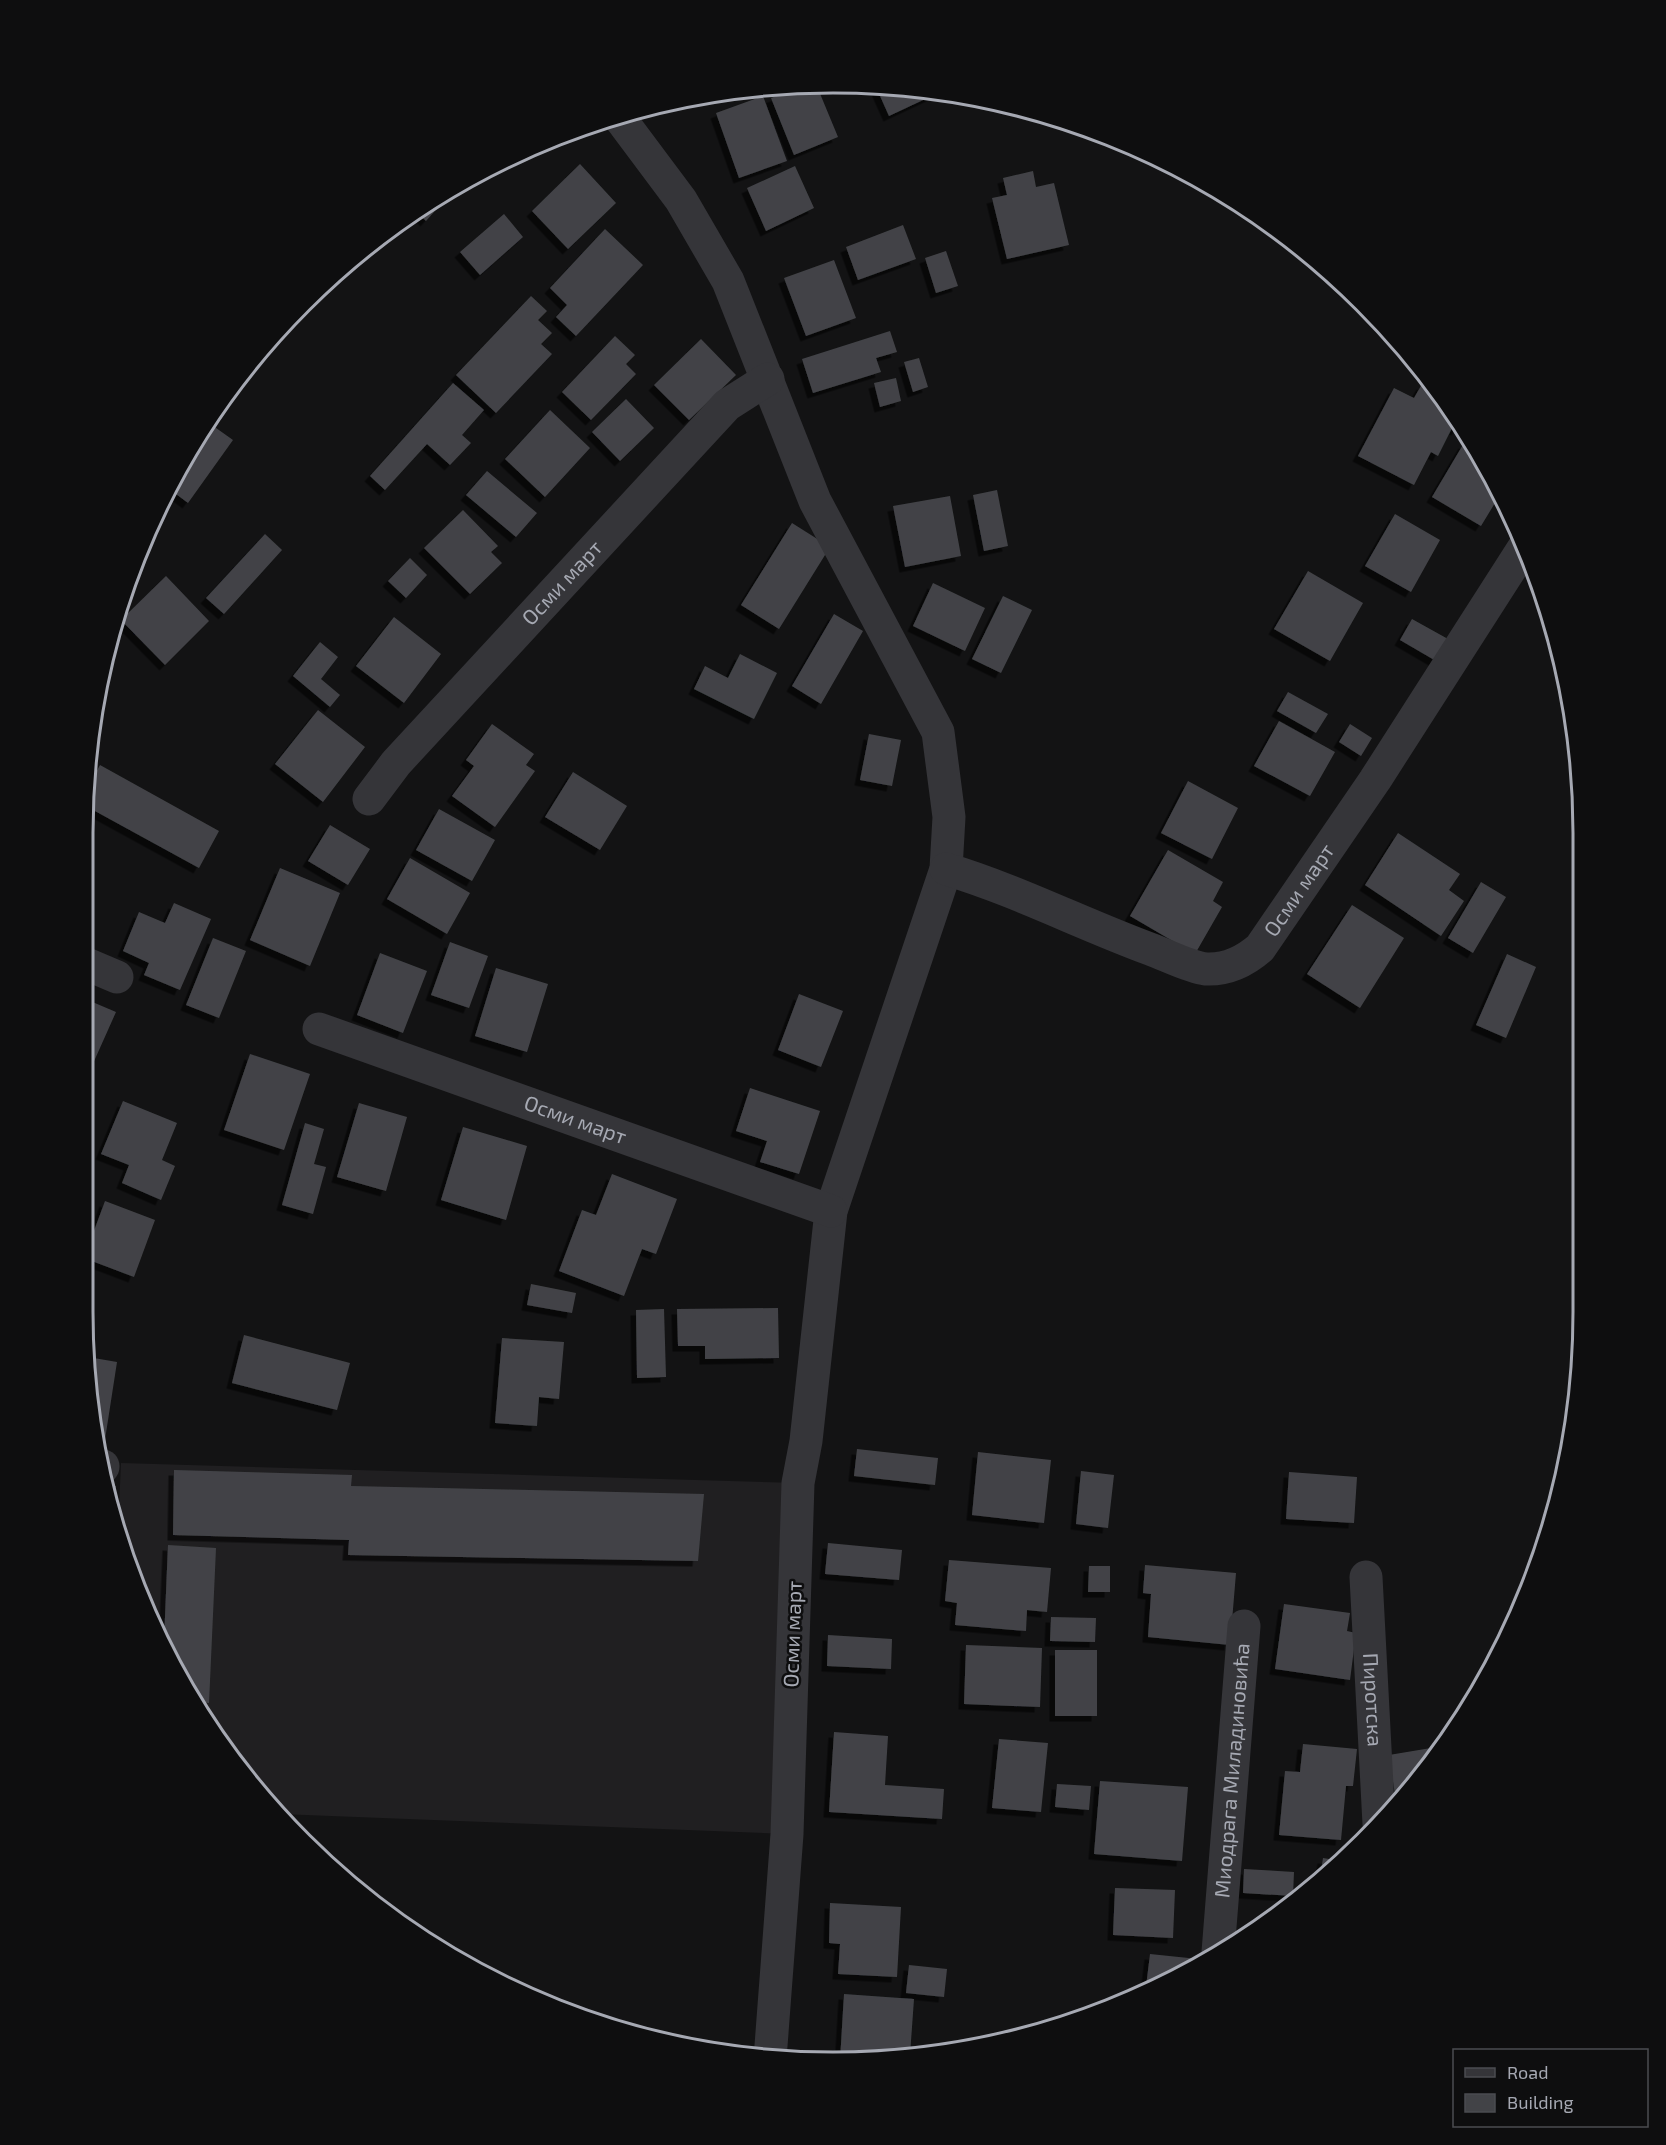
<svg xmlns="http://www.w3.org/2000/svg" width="1666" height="2145" font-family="'Exo 2',sans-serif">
<defs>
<filter id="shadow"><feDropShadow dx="-5.5" dy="5.5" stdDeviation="0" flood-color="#0009"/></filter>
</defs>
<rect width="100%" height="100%" fill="#131314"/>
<path fill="#201f21" d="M121,1463L798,1483L787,1834L280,1814L183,1688L118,1531Z"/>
<path fill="#424347" filter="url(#shadow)" d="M816,84L838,137L794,155L771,98L801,86Z
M876,87L938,93L889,116Z
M763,96L787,161L739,178L716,113Z
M580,164L616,203L568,249L532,211Z
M795,166L814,208L766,231L747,188Z
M1033,171L1036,187L1054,183L1069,245L1007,259L992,198L1007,195L1003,178Z
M455,188L426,221L415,210L416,209Z
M504,214L523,237L480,275L460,252Z
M903,225L916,259L858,280L846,247Z
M605,229L643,265L576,336L556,317L567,305L550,288Z
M946,251L958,286L936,293L925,258Z
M834,260L856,318L806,336L784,278Z
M531,296L547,311L538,320L552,333L541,344L552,354L496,413L456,375Z
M890,331L897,352L876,358L881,372L813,393L802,359Z
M615,336L635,355L626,364L636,374L591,420L562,392Z
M701,339L736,375L689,420L654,385Z
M919,358L928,387L913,392L904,362Z
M896,378L901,401L880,407L874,383Z
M453,383L484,410L462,435L471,443L450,465L427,444L385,490L370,476Z
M1422,384L1438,392L1461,423L1457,430L1452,428L1438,456L1431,452L1414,485L1358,456L1394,388L1414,398Z
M626,399L654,428L620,461L592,432Z
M550,410L590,448L545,497L505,459Z
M209,423L233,440L188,503L168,488Z
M1464,443L1473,448L1498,498L1481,526L1432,497Z
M487,471L537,513L516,537L466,495Z
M997,490L1008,546L984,551L973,495Z
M950,496L961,556L905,567L893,506Z
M463,510L498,546L491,552L502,563L470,594L424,548Z
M1395,514L1440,540L1411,592L1365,566Z
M792,523L830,547L779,629L741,605Z
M265,534L282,550L224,614L206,598Z
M410,558L427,575L406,598L388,581Z
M1308,571L1363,603L1330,661L1274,629Z
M166,576L209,621L165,665L121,620Z
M933,583L985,608L965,651L913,626Z
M1003,596L1032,610L1001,673L972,659Z
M834,614L863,631L821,704L792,686Z
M394,617L441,654L404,703L356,666Z
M1412,619L1448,639L1436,661L1400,640Z
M320,642L338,657L321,679L340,695L330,707L293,676Z
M740,654L777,673L754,719L694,689L705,666L728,678Z
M1288,692L1328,714L1316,733L1277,711Z
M318,710L365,747L323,802L275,764Z
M1279,721L1335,752L1310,796L1254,766Z
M492,724L534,754L526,765L535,771L495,827L452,796L474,766L466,760Z
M1350,724L1372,738L1361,756L1339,742Z
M869,734L901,740L892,786L860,780Z
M100,765L219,831L199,868L84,805V795Z
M573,772L627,806L600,850L545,817Z
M1188,781L1238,808L1212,859L1161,833Z
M439,809L495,840L472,881L416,850Z
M330,825L370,849L348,885L308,861Z
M1398,833L1460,874L1449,890L1464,901L1441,936L1365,885Z
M1168,850L1223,882L1213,901L1222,907L1195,954L1130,916Z
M410,858L470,893L447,934L387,899Z
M280,868L340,893L310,966L250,940Z
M1481,882L1506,897L1473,953L1448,938Z
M174,903L211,919L180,990L144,975L149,963L123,951L139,912L165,923Z
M1352,905L1404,938L1360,1008L1307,974Z
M213,938L246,951L219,1018L186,1005Z
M450,942L488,956L469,1008L431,995Z
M380,953L427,971L403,1033L357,1015Z
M1507,954L1536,967L1506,1038L1476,1025Z
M496,968L548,984L527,1052L475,1036Z
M799,994L843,1011L821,1067L778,1050Z
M83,998L116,1012L87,1077L83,1076Z
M250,1054L310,1074L284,1150L224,1130Z
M750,1088L820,1111L799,1174L760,1162L767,1141L736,1131Z
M123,1101L177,1123L162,1160L175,1166L161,1200L122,1183L129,1165L101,1154Z
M359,1103L407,1117L386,1191L337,1177Z
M305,1123L324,1129L314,1164L326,1167L313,1214L282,1205Z
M463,1127L527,1146L506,1220L441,1200Z
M612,1174L677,1199L656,1254L642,1249L624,1296L559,1271L582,1210L596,1215Z
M105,1201L155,1220L134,1277L84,1258Z
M531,1284L576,1293L572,1313L527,1305Z
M778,1308L779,1358L705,1359V1346H678L677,1309Z
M664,1309L666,1377L637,1378L636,1310Z
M244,1335L350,1363L337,1410L232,1383Z
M502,1338L564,1342L559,1399L539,1397L537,1426L495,1423Z
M88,1357L117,1362L104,1446L100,1444Z
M857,1449L938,1458L935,1485L854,1476Z
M978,1452L1051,1460L1044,1523L972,1515Z
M174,1470L352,1475L351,1486L704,1494L698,1561L348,1555L349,1540L173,1535Z
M1081,1471L1114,1475L1108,1528L1076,1524Z
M1289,1472L1357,1477L1354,1523L1286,1519Z
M105,1485L116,1486L111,1514L108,1507Z
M828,1543L902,1550L899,1580L825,1574Z
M168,1545L216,1548L209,1703L195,1702L183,1688L164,1641Z
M949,1560L1051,1568L1047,1612L1027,1610L1026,1631L955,1625L957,1603L945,1601Z
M1145,1565L1236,1573L1230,1645L1148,1637L1151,1594L1143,1593Z
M1089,1566H1110V1592H1088Z
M1284,1604L1350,1613L1347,1631L1356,1633L1350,1680L1275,1669Z
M1051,1617L1096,1618L1095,1642L1050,1641Z
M828,1635L892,1639L891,1669L827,1666Z
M966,1645L1042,1648L1040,1707L964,1704Z
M1055,1650H1097V1716H1055Z
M834,1732L888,1736L885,1785L944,1789L942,1819L829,1812Z
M999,1739L1048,1743L1041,1812L992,1808Z
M1303,1744L1357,1749L1353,1786H1346L1341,1840L1279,1835L1285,1771L1300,1772Z
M1443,1746L1398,1801H1396L1389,1755Z
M1100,1781L1188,1787L1182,1861L1094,1854Z
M1057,1784L1091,1786L1089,1810L1055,1807Z
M1323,1858L1341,1861L1320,1878Z
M1244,1869L1294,1872L1293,1896L1243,1893Z
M1115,1888L1175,1890L1173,1938L1113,1935Z
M830,1903L901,1907L897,1977L838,1974L840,1944L829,1943Z
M1267,1910L1280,1911L1267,1922Z
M1150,1954L1198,1959L1197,1962L1146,1987Z
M909,1965L947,1969L944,1997L906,1993Z
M844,1994L914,1999L910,2055L882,2061H840Z"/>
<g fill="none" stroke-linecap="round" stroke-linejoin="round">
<g stroke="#353539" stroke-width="33">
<path d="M619,117L681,200L728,281L815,501L938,732L949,817L946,869L831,1211L806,1441L798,1483L787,1834L770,2059"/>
<path id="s1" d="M369,799L396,763L727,405L768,379"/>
<path id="s2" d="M946,869C1016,890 1082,924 1150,949C1167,955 1189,967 1206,969C1227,970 1245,961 1260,948L1375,780L1523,549"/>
<path d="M84,963L117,977"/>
<path id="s3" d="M319,1029L831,1211"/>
<path d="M103,1466V1467"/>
<path id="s4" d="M1366,1577L1379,1824"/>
<path id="s5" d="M1218,1952L1244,1626"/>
</g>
</g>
<g text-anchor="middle" stroke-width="5" stroke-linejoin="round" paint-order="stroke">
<g font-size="21" fill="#a6a9b3" stroke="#0e0e0f">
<text dy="7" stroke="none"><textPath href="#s1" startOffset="290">Осми март</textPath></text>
<text dy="7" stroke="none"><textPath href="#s2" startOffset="408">Осми март</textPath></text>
<text dy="7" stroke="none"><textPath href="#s3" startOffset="272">Осми март</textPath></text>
<text transform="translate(793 1634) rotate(-88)" y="7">Осми март</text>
<text dy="7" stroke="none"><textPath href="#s4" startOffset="123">Пиротска</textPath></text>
<text dy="7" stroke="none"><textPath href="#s5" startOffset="182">Миодрага Миладиновића</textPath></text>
</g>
</g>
<path d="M0 0H1666V2145H0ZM833 93H833A740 740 0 0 1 1573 833V1312A740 740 0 0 1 833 2052H833A740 740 0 0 1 93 1312V833A740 740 0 0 1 833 93Z" fill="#0e0e0f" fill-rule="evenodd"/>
<path fill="none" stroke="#a6a9b3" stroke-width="3" d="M833 93H833A740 740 0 0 1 1573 833V1312A740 740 0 0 1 833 2052H833A740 740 0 0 1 93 1312V833A740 740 0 0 1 833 93Z"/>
<rect x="1453" y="2049" width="195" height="78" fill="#0e0e0f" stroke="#4b4c51" stroke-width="1.5"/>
<rect x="1465" y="2068" width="30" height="9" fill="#353539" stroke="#4b4c51" stroke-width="1.5"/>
<text x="1507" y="2079" font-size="18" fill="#a6a9b3">Road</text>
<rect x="1465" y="2094" width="30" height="18" fill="#424347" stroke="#4b4c51" stroke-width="1.5"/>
<text x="1507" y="2109" font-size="18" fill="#a6a9b3">Building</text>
</svg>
